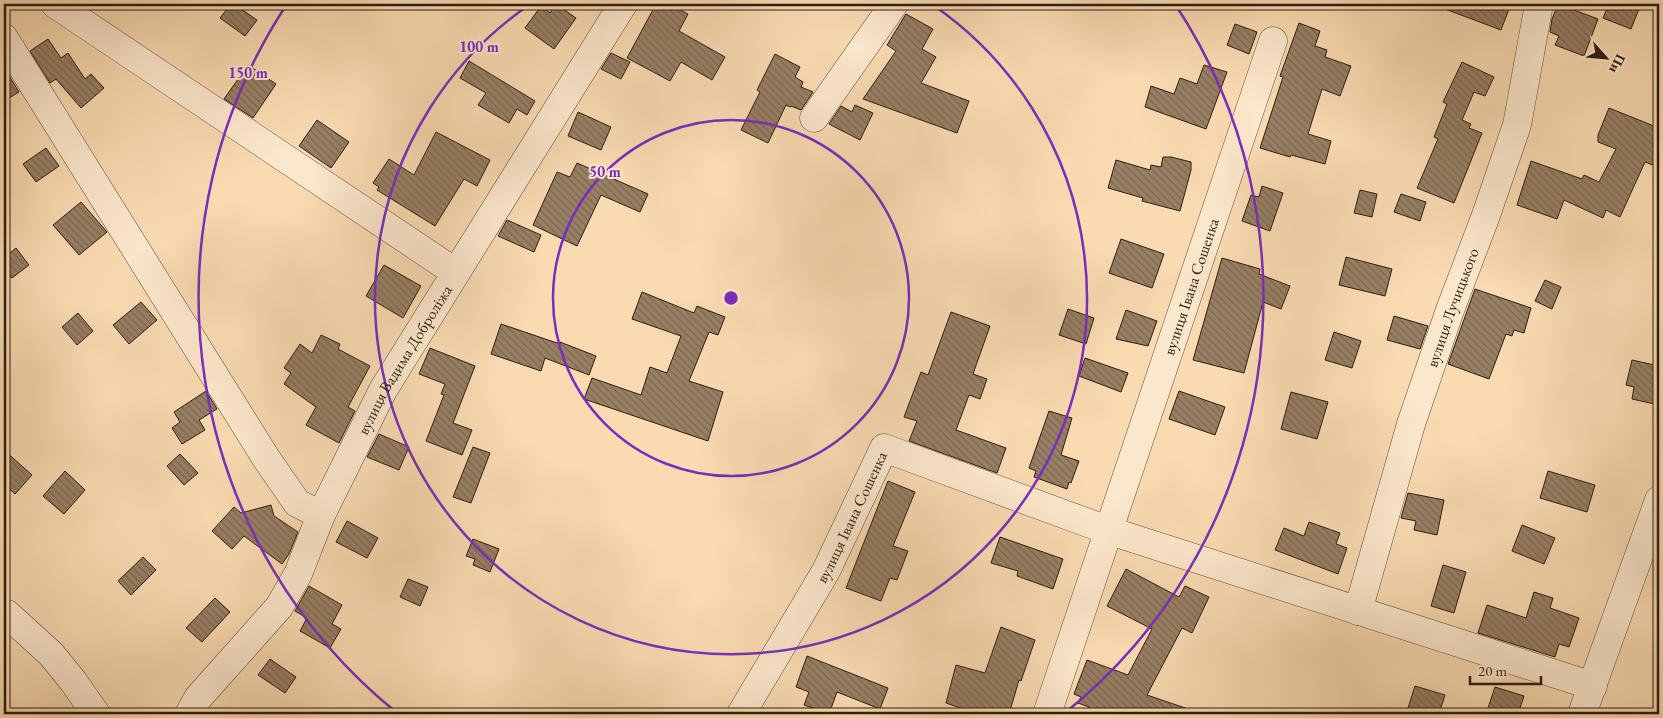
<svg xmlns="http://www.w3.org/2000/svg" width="1663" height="718" font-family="'EB Garamond',serif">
<defs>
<pattern id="building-back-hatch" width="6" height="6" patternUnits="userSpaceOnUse" patternTransform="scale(1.25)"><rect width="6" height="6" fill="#978065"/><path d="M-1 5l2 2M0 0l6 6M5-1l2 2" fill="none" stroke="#7c6852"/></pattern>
</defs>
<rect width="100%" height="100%" fill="#f9dab1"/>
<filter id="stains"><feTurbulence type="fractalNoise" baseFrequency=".004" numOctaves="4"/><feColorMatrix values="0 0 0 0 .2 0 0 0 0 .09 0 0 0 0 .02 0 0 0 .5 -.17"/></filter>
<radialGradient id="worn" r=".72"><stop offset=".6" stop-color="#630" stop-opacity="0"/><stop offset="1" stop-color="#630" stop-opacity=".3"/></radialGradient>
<path fill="url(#building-back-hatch)" stroke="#2d1e12" d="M231,4H234L257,20L245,36L220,18Z
M556,4L576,18L554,49L525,28L541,6L550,13Z
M656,4H669L688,14L679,31L725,57L712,80L681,62L670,81L627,58Z
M1437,4H1511L1501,30L1437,6Z
M1558,4L1598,19L1584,56L1555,45L1559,36L1550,32L1552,19Z
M1609,4H1641L1631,29L1603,18Z
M906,14L933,29L922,49L936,57L921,83L969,101L957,133L863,99L896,51L887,45Z
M1299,23L1320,31L1315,46L1327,50L1325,57L1351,66L1340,96L1322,89L1308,134L1331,141L1325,164L1291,155L1290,157L1260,148L1283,77L1280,76Z
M1235,24L1257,32L1249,54L1227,45Z
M48,39L61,58L68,53L85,79L91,74L104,88L81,108L56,79L50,83L30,51Z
M611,53L630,62L621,79L601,69Z
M775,54L800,67L795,77L803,82L801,87L813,92L801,110L791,106L790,107L786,105L768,143L741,130L760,92L757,90Z
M469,61L535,101L527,115L517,109L509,123L478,105L486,93L460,78Z
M1462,62L1494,77L1485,96L1474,92L1462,120L1471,124L1469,128L1482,133L1454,203L1417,188L1438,139L1434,137L1447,104L1443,102Z
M248,65L276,84L253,118L224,99Z
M1204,65L1227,72L1206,129L1145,107L1151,86L1174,94L1180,78L1197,84Z
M4,68L19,92L4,101Z
M855,105L873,113L860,140L829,124L841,106L852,112Z
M1609,108L1659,128V150L1653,165L1645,162L1620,217L1606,210L1603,218L1564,200L1557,219L1517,205L1531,161L1582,179L1584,175L1599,182L1616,149L1598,142V135Z
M578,112L611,127L601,150L568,136Z
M317,120L349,142L331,168L299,146Z
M436,132L490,160L477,186L464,179L435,226L377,190L379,187L373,183L389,159L414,175Z
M46,148L59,166L36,182L23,164Z
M1163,157H1171L1191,162V170L1180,211L1142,201L1143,198L1108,188L1116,160L1150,170L1151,165L1161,167Z
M577,163L648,194L640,212L601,195L577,246L533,225L557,172L570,177Z
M1262,186L1283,193L1270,231L1242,221L1251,195L1259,197Z
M1360,190L1377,194L1372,217L1354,213Z
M1401,194L1426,202L1420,221L1394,212Z
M81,202L107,232L79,255L53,225Z
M507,220L541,235L534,252L498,236Z
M1121,239L1164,254L1152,288L1109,273Z
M16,248L29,265L12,278L4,268V258Z
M1346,257L1392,269L1385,296L1339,285Z
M1222,258L1260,269L1259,274L1290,286L1281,309L1263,302L1244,373L1193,360Z
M384,265L421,286L403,318L366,296Z
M1545,280L1561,287L1552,309L1535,301Z
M1475,289L1531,308L1524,333L1514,330L1512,336L1506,334L1489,379L1448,364Z
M642,292L694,313L697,306L725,317L718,335L709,332L689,381L723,392L708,441L584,399L592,378L641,395L650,367L667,373L681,336L632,319Z
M141,302L157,320L129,344L113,325Z
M1068,309L1094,318L1086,344L1059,335Z
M1126,310L1157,321L1148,346L1116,339Z
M951,312L990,326L973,374L987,379L980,399L969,395L956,430L1006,448L997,473L909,441L917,421L904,417L921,372L928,375Z
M78,313L93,331L77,345L62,327Z
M1394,316L1428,326L1420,349L1387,340Z
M501,324L560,344V342L596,356L589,375L545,358L541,371L491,354Z
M1334,332L1361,341L1352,368L1325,360Z
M321,335L340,344L338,349L370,366L348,407L355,411L339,443L306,425L316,407L284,384L291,373L284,368L300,344L312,353Z
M430,348L475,366L453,423L472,430L462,455L426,441L444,395L441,394L445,384L419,374Z
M1085,358L1128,373L1121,392L1079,376Z
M1632,360L1659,366V405L1632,399L1634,387L1626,385Z
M206,391L217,409L199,420L205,430L182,444L172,428L180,422L174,412Z
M1179,391L1225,407L1215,435L1169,419Z
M1291,392L1328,402L1317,439L1281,429Z
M1049,411L1072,418L1061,455L1079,461L1071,483L1069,482L1067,489L1034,477L1036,471L1029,468Z
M379,434L409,447L399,470L367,457Z
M473,447L490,453L471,503L453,497Z
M4,450L32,475L15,494L4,484Z
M180,454L198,473L184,485L167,466Z
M65,471L85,490L64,514L43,496Z
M1548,471L1595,485L1587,512L1540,498Z
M888,481L915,492L893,546L908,551L897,580L890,578L881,601L846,588Z
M1408,493L1444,500L1437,535L1414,530L1416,521L1401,518Z
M271,505L274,516L298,532L289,554L282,564L244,536L232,549L212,531L234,507L241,513Z
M347,521L378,538L367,558L336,542Z
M1309,522L1340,533L1336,544L1347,548L1338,574L1275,550L1284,528L1304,536Z
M1522,525L1555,538L1544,564L1512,551Z
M1000,537L1063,559L1053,589L1017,576L1018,571L991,563Z
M473,539L499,549L490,572L473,565L475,559L466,556Z
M143,557L156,570L131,595L118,581Z
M1443,565L1466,572L1454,613L1431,606Z
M1126,569L1179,597L1185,586L1209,597L1192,633L1182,628L1147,695L1194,711V714H1127L1111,709L1109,714H1086L1089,707L1078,703L1081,697L1074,694L1087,660L1128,675L1152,629L1107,606Z
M408,579L428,587L420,606L400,597Z
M309,586L342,605L332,624L341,629L330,648L300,631L307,618L295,611Z
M1534,592L1553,598L1550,608L1579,618L1569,647L1559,644L1555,657L1478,633L1487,605L1526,618Z
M215,598L230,612L202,642L186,628Z
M1001,627L1035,640L1021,681L1019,680L1009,714H964L966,710L946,703L956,665L985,673Z
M807,656L888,688L880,709L837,692L829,714L804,705L809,692L796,687Z
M270,659L296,677L285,693L258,675Z
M1415,686L1445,695L1439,714H1429L1408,708Z
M1495,687L1524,696L1518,714H1486Z"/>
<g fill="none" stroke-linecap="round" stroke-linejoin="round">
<defs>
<g id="minor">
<path d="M55,4L455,272"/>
<path d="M4,38L266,458L297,503L321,515"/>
<path d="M814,118L894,4"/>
<path id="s1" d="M1358,611L1411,424L1450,310L1485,218L1517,125L1539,4"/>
<path d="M7,614L51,654L73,681L96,714"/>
<path id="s2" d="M189,714L198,698L279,607L298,574L321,515L383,390L623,4"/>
<path id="s3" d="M741,714L826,571L884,448L1110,531L1593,686"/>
<path id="s4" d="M1047,714L1273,41"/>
<path d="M1582,714L1659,500"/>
</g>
</defs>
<use href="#minor" stroke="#604d3a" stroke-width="29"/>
<use href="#minor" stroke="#fbe7cc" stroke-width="28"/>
</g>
<g fill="none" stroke="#7b2cbf" stroke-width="2.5">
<circle cx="731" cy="298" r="178"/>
<path d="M933 5A356 356 0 1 1 529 5"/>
<path d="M396 712A533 533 0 0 1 287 4M1175 4A533 533 0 0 1 1066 712"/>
</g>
<g text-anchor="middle" stroke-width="4" stroke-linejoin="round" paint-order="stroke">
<g font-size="16" fill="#2d1e12" stroke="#fbe7cc">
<text dy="6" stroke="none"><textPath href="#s4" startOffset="451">вулиця Івана Сошенка</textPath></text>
<text dy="6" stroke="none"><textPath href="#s1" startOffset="318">вулиця Лучицького</textPath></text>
<text dy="6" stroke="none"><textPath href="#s2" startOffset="418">вулиця Вадима Доброліжа</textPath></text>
<text dy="6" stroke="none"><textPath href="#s3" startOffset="226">вулиця Івана Сошенка</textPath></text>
</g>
</g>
<circle cx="731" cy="298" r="8" fill="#7b2cbf" stroke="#fbe7cc" stroke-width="2.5"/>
<g font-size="15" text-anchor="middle" font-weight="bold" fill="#7b2cbf" stroke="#fbe7cc" stroke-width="4" stroke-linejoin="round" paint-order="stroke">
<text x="479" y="52">100 m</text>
<text x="248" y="78">150 m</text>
<text x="605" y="177">50 m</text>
</g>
<rect width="1663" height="718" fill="none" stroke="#f9dab1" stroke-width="20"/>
<rect x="5" y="5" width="1653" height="708" fill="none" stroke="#2d1e12" stroke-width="2.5"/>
<rect x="10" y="10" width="1643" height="698" fill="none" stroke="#2d1e12"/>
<g transform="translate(1606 58) rotate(117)" stroke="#fbe7cc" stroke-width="4" paint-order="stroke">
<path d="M0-4L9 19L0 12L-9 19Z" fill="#2d1e12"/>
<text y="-8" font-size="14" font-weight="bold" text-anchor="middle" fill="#2d1e12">Пн</text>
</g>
<path d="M1470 676v8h71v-8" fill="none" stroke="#2d1e12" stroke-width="2.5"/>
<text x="1478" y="676" font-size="15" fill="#2d1e12" stroke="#fbe7cc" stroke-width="4" paint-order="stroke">20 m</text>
<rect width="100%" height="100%" filter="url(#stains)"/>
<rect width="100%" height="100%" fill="url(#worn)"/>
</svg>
